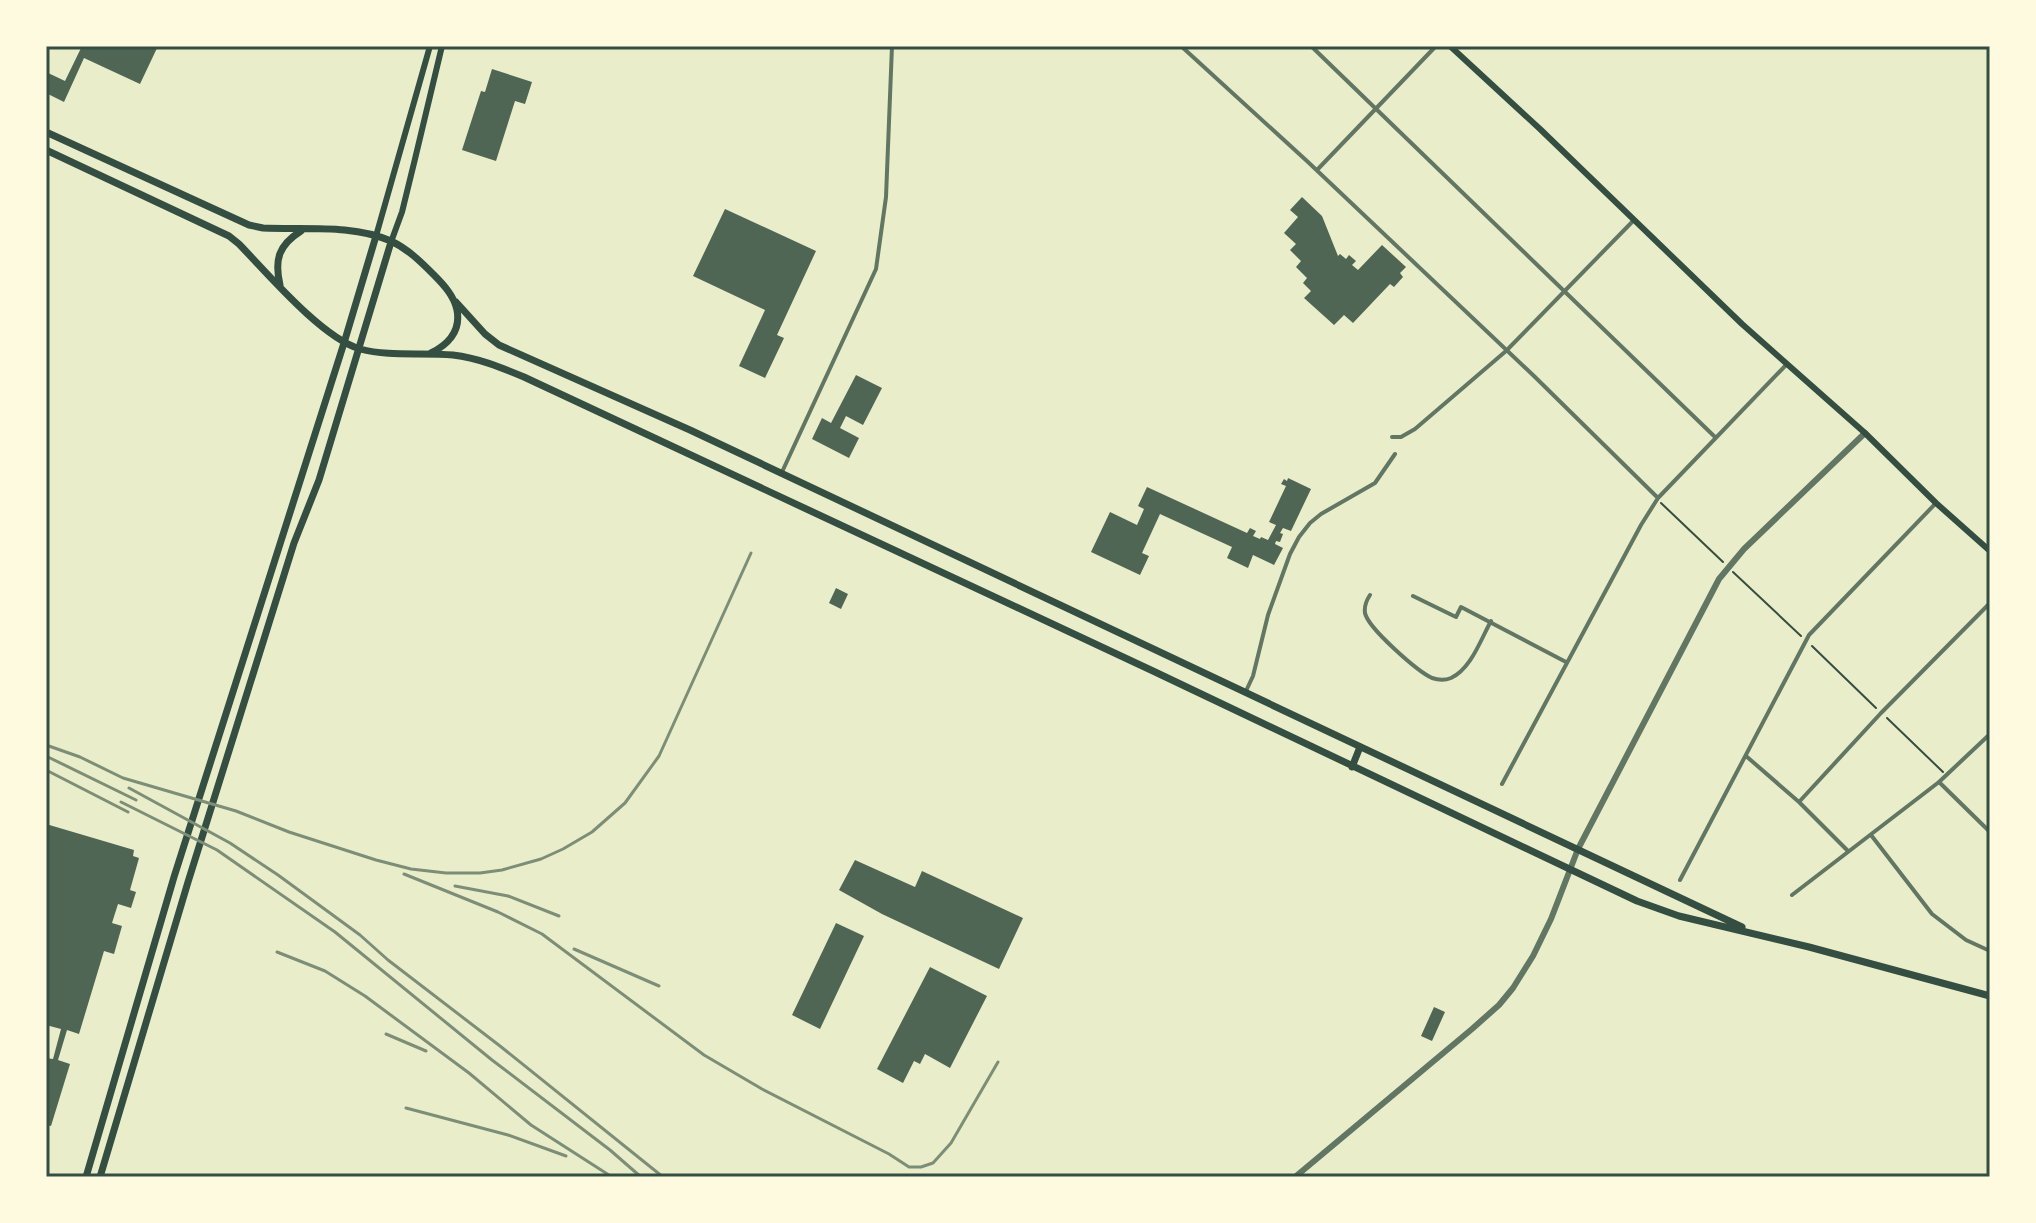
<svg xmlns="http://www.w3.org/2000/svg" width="2036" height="1223" font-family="'Playfair Display',serif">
<rect width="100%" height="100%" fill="#e9edc9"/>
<path fill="#4f6655" d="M82,46H158L140,84L84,58L64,102L46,93V72L65,81Z
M492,69L532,82L525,104L515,101L496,161L462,150L481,91L485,92Z
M1302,197L1322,216L1338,256L1340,254L1346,259L1349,255L1356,261L1352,265L1358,270L1382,245L1406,267L1400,273L1403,277L1394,287L1390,284L1353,323L1344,315L1334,325L1304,298L1311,291L1303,283L1307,278L1296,267L1301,261L1290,250L1296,244L1284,233L1298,217L1290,210Z
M725,209L816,251L777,335L784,338L765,378L739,366L765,310L693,276Z
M856,375L882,388L863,425L846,416L840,428L859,438L849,458L812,439L822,418L831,423Z
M1288,478L1311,489L1291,531L1283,528L1280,533L1283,534L1280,542L1276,541L1275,544L1283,548L1274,565L1253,555L1248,568L1227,558L1232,547L1160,514L1142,553L1149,556L1140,575L1091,552L1110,512L1137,525L1144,509L1138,506L1147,487L1247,533L1250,528L1256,531L1253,536L1260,539L1261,537L1268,540L1276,525L1269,522L1286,486L1281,484L1284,479L1287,481Z
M836,588L848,594L841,609L829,603Z
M46,824L134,850L133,856L139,858L130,890L136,892L131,908L118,904L112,923L122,926L114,954L104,951L79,1034L67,1030L58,1060L70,1064L51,1126L46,1125V1058L53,1059L61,1029L46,1025Z
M855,860L915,887L922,871L1023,918L999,969L882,914L839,890Z
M836,923L864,936L820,1029L792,1015Z
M930,967L987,996L950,1068L925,1054L920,1064L914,1061L903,1083L877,1069Z
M1434,1007L1445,1012L1432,1041L1421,1036Z"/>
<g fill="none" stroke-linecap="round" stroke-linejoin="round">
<path stroke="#344e41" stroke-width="2" d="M1661,503L1723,562
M1733,572L1801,636
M1812,646L1876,708
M1887,718L1943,772"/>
<path stroke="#617663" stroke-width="4" d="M1181,46L1308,162L1535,377L1658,498
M1311,46L1715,437
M1317,170L1436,46
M1392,437H1401L1415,429L1506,351L1634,220
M782,472L876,269L886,197L892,46
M1370,595C1366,601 1364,606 1365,613C1368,628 1417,671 1432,678C1438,680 1446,680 1451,678C1471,669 1481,639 1491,621
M1413,596L1456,617L1461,607L1566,662
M1246,691L1253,676L1268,615L1290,554L1299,537L1310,523L1321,514L1375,483L1395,454
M1746,756L1799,802L1848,851
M1939,782L1990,832
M1502,784L1641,525L1658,498L1786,365
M1799,802L1881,713L1990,603
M1871,835L1932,914L1966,940L1990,951
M1680,880L1809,635L1936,503
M1792,895L1939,782L1990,734"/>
<path stroke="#617663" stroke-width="6" d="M1295,1177L1472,1029L1499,1005L1513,988L1533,956L1551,919L1578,849L1719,579L1744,549L1865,433"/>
<path stroke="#344e41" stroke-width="6" d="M1450,46L1540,129L1742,324L1865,433L1936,503L1990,551
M376,236L430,46
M391,242L402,212L415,159L442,46"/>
<path stroke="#344e41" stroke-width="7" d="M46,132L249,225L263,228C304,230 352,224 391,241C408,249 421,262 434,275C444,285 454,296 457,310C461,331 449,344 431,353
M46,150L229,236L239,244C267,273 322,338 360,349C390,357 422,352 453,355C478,358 500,367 524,377L1153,671L1637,901L1679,916L1809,947L1990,996
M280,285C274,259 279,245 301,231
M456,302L485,334L499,345L690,430L1742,927
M1352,767L1360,747
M86,1177L174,877L344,343L376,236
M100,1177L188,882L294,543L319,480L391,242"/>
<path stroke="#7c8e77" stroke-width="3" d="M46,745L80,757L123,778L236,811L289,832L376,860L411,869L446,873H480L502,870L541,859L563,849L592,832L625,803L659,756L751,553
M46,756L136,800
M46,770L128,812
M129,788L230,843L278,875L360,935L388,960L500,1046L663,1177
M121,802L217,850L335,932L492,1060L610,1150L641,1177
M404,874L498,912L542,934L704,1055L762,1089L889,1154L909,1167H921L933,1163L951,1143L998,1062
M455,886L508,896L559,916
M574,949L659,986
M277,952L325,971L365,996L469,1073L531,1125L612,1177
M386,1034L426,1051
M406,1108L508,1135L566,1156"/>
</g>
<rect width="2036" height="1223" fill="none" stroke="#fefae0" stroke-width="96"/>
<rect x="48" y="48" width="1940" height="1127" fill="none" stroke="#344e41" stroke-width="3"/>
</svg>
